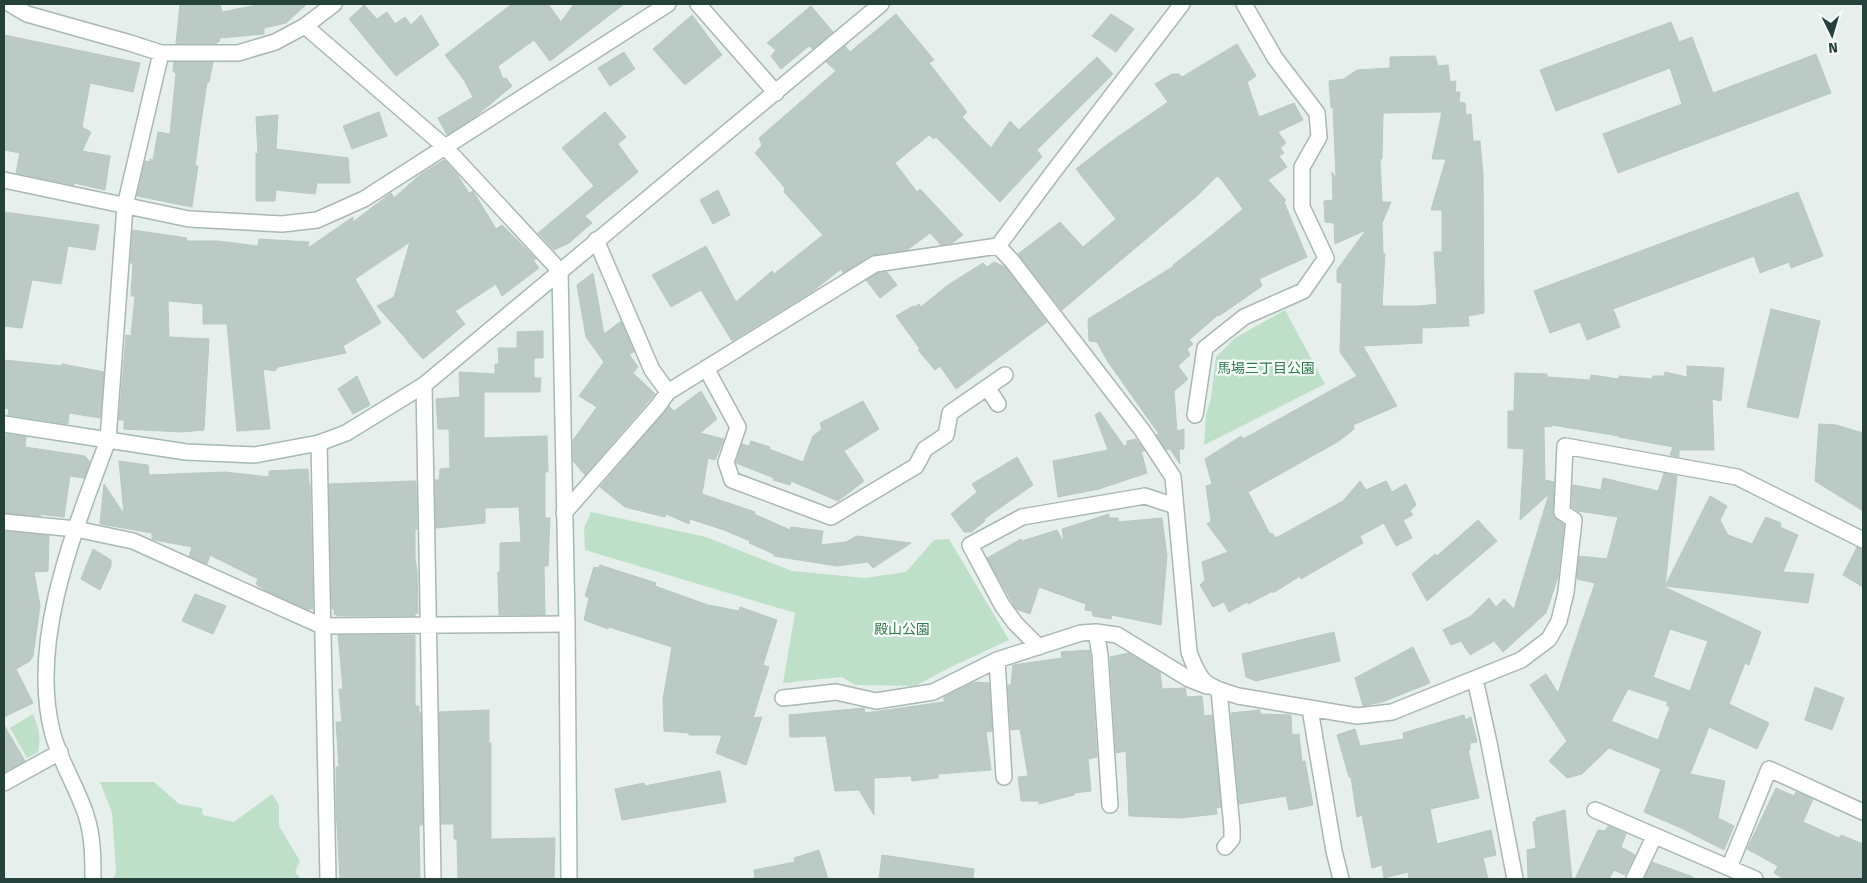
<svg xmlns="http://www.w3.org/2000/svg" width="1867" height="883" font-family="'Fira Sans','Noto Sans JP',sans-serif">
<rect width="100%" height="100%" fill="#e6efeb"/>
<path fill="#bfe0c8" d="M1285,310L1325,384L1204,445L1206,415L1211,398L1216,357L1235,338Z
M591,512L706,537L792,571L865,578L906,572L934,540L949,539L1009,640L953,666L915,686L855,685L842,677L783,683L795,613L585,550L584,528Z
M33,714C39,728 41,737 38,752L27,758L10,728Z
M100,782H154L179,804L202,808L203,815L234,822L272,794L279,805V826L300,861L295,872L301,879H114L116,871L112,813Z"/>
<path fill="#bbcac4" stroke="#b8c9c2" fill-rule="evenodd" d="M180,4H220L222,12L262,4H307L286,23L264,28V34L220,38L219,42H217L216,44H176Z
M512,4H548L561,22L574,4H624L550,61L534,40L498,66L503,79L506,78L512,86L475,117L447,135L438,118L473,97L464,80L445,55Z
M364,5L377,19L387,12L395,24L405,17L411,25L421,15L439,45L396,76L349,19Z
M811,6L833,32L813,49L809,46L781,69L771,56L776,50L767,43Z
M896,14L934,60L929,63L967,112L962,117L991,148L1010,121L1019,130L1097,57L1113,74L1037,150L1042,157L1000,202L936,137L934,139L929,135L895,163L917,192L920,189L963,235L952,243L941,245L930,233L907,250L870,256L843,273L841,269L813,291L732,341L701,290L671,307L652,275L706,246L736,302L772,271L774,274L823,235L784,192L785,188L755,153L762,145L759,138L836,71L826,62L845,46L850,52Z
M1111,14L1134,29L1116,52L1092,36Z
M692,15L722,55L685,85L653,49Z
M1671,22L1679,42L1692,37L1713,93L1816,54L1831,93L1618,173L1603,134L1682,104L1670,68L1556,111L1540,70Z
M4,35L140,63L133,92L90,83L82,127L91,132L82,151L110,156L105,190L74,183V185L16,173L20,153L4,150Z
M1237,44L1256,76L1247,82L1259,117L1294,103L1303,120L1278,132L1286,143L1280,148L1284,153L1279,156L1287,167L1268,180L1286,200L1284,202L1307,257L1259,279L1262,286L1219,316L1218,315L1189,340L1193,344L1187,349L1190,355L1178,366L1188,379L1174,391L1177,431L1184,429V449H1179L1180,464L1170,449L1166,450L1156,435L1159,434L1108,362L1097,342L1089,341L1088,319L1174,266L1173,265L1208,238L1243,209L1221,179L1217,176L1197,196L1062,310L1018,254L1060,222L1083,247L1116,219L1076,169L1109,143L1168,102L1155,84L1172,74H1179L1182,77Z
M624,52L635,69L610,86L598,68Z
M1435,56L1438,66L1448,65L1450,82L1456,81L1455,92H1460L1459,102L1465,103L1466,115L1471,114L1473,141H1480L1483,175L1484,313L1468,316L1469,326L1422,328V343L1363,346L1397,406L1353,425L1354,429L1339,441L1248,492L1270,534L1272,533L1276,538L1343,501L1360,481L1366,490L1386,481L1392,492L1406,484L1416,505L1410,511L1413,515L1403,520L1412,538L1396,546L1384,523L1360,536L1363,543L1301,579L1300,576L1273,593V591L1248,604L1247,602L1229,612L1224,602L1213,607L1200,585L1205,580L1202,562L1228,552L1207,524L1211,521L1206,486L1212,484L1205,459L1241,436L1243,439L1357,376L1340,352L1342,283L1337,282V270L1366,230L1335,244L1334,223L1325,222L1324,201L1333,200L1332,172L1336,178L1333,107L1331,108L1329,81L1344,79L1357,70L1390,68V57ZM1442,112L1432,159H1446L1431,210H1442V252H1434L1437,304L1420,306H1382L1385,254H1383L1382,223L1391,202H1382L1380,159H1382L1383,113Z
M174,62H213L209,82H207L200,129L195,166H198L192,207L137,196L145,161L150,162V159L153,160L158,132L170,134L176,74L173,71Z
M379,112L387,136L352,149L343,126Z
M605,112L626,137L618,144L638,172L585,216L592,223L569,243L554,250L538,233L594,186L562,148Z
M278,115L276,149L348,158L350,183H317L315,194L276,190L275,201H256V153L258,154L256,117Z
M444,160L457,174L469,193L473,191L496,229L502,225L536,259L533,260L539,268L502,296L496,284L455,311L465,324L423,359L407,341L408,340H407L377,306L394,297L410,242L355,279L381,323L343,346L346,353L278,367L275,371L263,369L270,429L237,431L227,324H203V304L168,301L169,337L209,339L204,430L182,432L124,429V420H119L126,335L131,336L135,296H131L133,263H130L133,230L187,238L186,241H218L258,246L259,239L309,242L308,248L353,217V222L391,193L394,198L421,174Z
M718,190L730,215L713,224L700,200Z
M1798,192L1823,256L1791,268L1789,262L1760,273L1754,256L1613,309L1620,327L1587,340L1580,322L1550,333L1534,291Z
M4,212L99,225L95,250L68,246L61,284L32,280L22,328L4,326Z
M994,262L1005,267L1047,322L956,389L940,366L935,370L918,350L920,349L896,316L913,306L915,307L919,304L921,307L948,285L983,263L987,267Z
M887,272L897,285L880,298L866,280L878,273Z
M593,273L604,334L621,321L634,352L629,354L638,367L633,373L655,394L585,475L573,461V440L597,407L579,396L604,362L586,337L577,285Z
M1771,309L1820,321L1798,418L1747,407Z
M543,331V358H534V378H541L540,392H484V438L547,436L548,472H545V518H550L548,566H544L545,615H499L498,572H500V543L521,542L519,507L485,508V523L436,528L435,480H439L440,469L450,468L449,429H438L436,399L460,397L459,372L495,374V364H499L498,348H517V332Z
M4,360L62,366V364L104,372L100,418L69,413L68,424L8,415L9,409L4,408Z
M1687,366L1724,368L1721,401L1712,399L1714,450H1679V457L1670,455L1673,447L1619,437V436L1552,425L1551,427L1544,426L1545,480L1554,482L1553,516L1564,525L1558,577L1546,613L1503,652L1494,641L1470,655L1461,641L1451,645L1443,630L1471,616L1489,598L1496,607L1504,599L1514,609L1549,494L1520,520L1524,449L1508,448V411H1514L1515,373L1547,374V377L1590,380L1591,375L1619,379V376L1652,379L1653,376H1664L1665,372L1687,377Z
M357,376L370,405L353,414L338,389Z
M701,391L717,419L700,433L724,439L715,460L708,458L702,494L755,512L754,514L790,530L791,527L823,531L821,545L846,542L857,536L911,543L873,568L868,562L837,566L774,556V554L749,543L750,541L724,530L690,519L689,524L666,514L665,517L625,507L600,487L669,406L674,411Z
M863,401L879,429L844,451L864,481L838,501L791,481L790,485L773,480L774,478L736,463L742,444L749,446L751,441L770,447L769,449L803,462L813,436L822,429L820,423Z
M1100,412L1124,446L1127,445V441L1136,439L1145,451H1141L1147,473L1099,489L1058,497L1053,461L1108,450L1095,415Z
M1819,424L1836,425L1863,433V511L1815,481Z
M6,434L26,437L25,447L85,456L90,462L84,478L70,476L64,517L37,514L41,516L4,513V446Z
M1017,457L1033,485L984,519L985,521L971,532H964L951,514L977,492L972,484Z
M119,461L148,465L149,475L225,472L269,477V471L308,469L309,484H310L313,609H307L265,590L256,584L258,579L210,555L207,564L189,556L192,547L155,540L152,539V533L100,524L104,484L124,514Z
M1664,473L1677,476L1665,586L1660,585L1761,632L1749,665L1745,663L1729,704L1769,723L1757,749L1709,727L1690,774L1725,781L1718,818L1734,826L1724,850L1681,828L1644,812L1661,769L1609,748L1582,774L1567,778L1549,761L1567,741L1530,685L1546,674L1558,693L1595,583L1577,579L1579,556L1607,559L1618,517L1578,511L1572,507L1573,485L1601,490L1603,478L1658,491ZM1670,629L1708,641L1690,691L1653,677ZM1628,689L1668,702L1666,705L1670,707L1658,740L1611,721Z
M416,481L417,529H415V558L417,571L418,613L415,614V616H337L336,614L334,615V609H332L329,484Z
M1710,496L1727,506L1720,520L1728,535L1752,544L1766,517L1781,523L1780,527L1798,535L1783,572L1814,574L1808,603L1665,586Z
M1109,514V518H1118V522L1162,518L1167,556L1161,625L1112,615L1111,619L1093,616L1092,611L1085,610L1086,604L1039,587L1030,614L1016,609L987,558L1021,539L1022,541L1057,530L1064,543L1062,529Z
M1478,520L1497,541L1427,601L1412,574L1435,554L1437,556Z
M4,531L49,536L48,571L34,572L40,606L33,656L30,661L16,669L33,703L4,717Z
M1857,547L1863,549V587L1843,575Z
M93,549L111,560V566L100,590L81,579Z
M600,565L656,583L655,586L708,605L739,611L740,607L777,620L763,665L769,667L753,718L762,717L746,765L716,753L722,735H689V733L664,731L663,699L672,647L609,627L608,629L584,620L589,598L585,596L594,567L598,568Z
M195,594L226,606L213,634L182,621Z
M1334,632L1340,661L1256,681L1246,677L1242,654Z
M338,635H415V706H419V713H421L423,825H419L420,879H340L336,807V767H339L336,722H342L339,689H343Z
M1413,647L1430,683L1382,702L1363,706L1355,678Z
M1090,650L1097,757L1088,759L1091,791L1074,793V795L1039,804V801H1021L1018,777L1028,776L1020,729L1011,730L1008,685H1011L1013,665L1062,658L1061,652Z
M1129,653L1160,672L1162,689L1185,688L1187,697L1202,696L1204,716L1212,715L1221,807L1216,808L1217,814L1180,818L1129,816L1126,751L1116,753L1110,657Z
M974,682L989,683L992,731L986,732L991,770L938,774V778L912,781L911,776L874,778V815L859,790L835,791L826,736L790,737L789,715L864,708L865,713L944,702V697Z
M1815,687L1844,698L1832,730L1805,720Z
M489,710V743H491V839L555,838L554,879H458L457,839H454V824H441L439,712Z
M1260,710V714L1291,715L1292,735L1299,734L1302,762L1305,761L1313,805L1289,810L1286,796L1239,804L1231,713Z
M1464,715L1465,720L1471,717L1477,742L1470,743V750H1468L1479,798L1430,809L1437,844L1491,830L1496,855L1483,858L1488,879H1409L1408,872L1384,878L1382,865L1372,868L1362,815L1357,817L1351,777H1349L1337,735L1355,729L1360,746L1404,739L1403,733Z
M4,725L25,761L4,772Z
M720,771L726,802L622,820L615,789L644,783L645,786Z
M1776,788L1794,796L1796,792L1813,799L1803,822L1839,838L1841,835L1863,844V879H1784L1774,873L1778,866L1747,849Z
M1565,810L1572,879H1528L1527,850L1536,848L1533,822L1536,821V818Z
M1608,826L1626,834L1621,847L1635,855L1625,875L1614,870L1609,879H1575L1598,830L1605,831Z
M819,850L828,879H755L754,870L795,862L794,858Z
M882,855L974,869L973,879H879Z
M1652,862L1693,877L1692,879H1644Z"/>
<g fill="none" stroke-linecap="round" stroke-linejoin="round">
<defs>
<path id="street" d="M10,4L27,14L130,43L161,53H238L275,42L305,26L334,4
M698,4L776,93
M305,26L444,146L560,271
M4,180L189,219L282,224L317,220L364,199L668,4
M596,240L652,370L668,392L875,264L998,246L1054,171L1182,4
M998,246L1012,261L1142,430L1173,477L1189,652C1201,685 1206,686 1238,696L1357,716L1392,712L1521,660L1549,639L1559,621L1566,592L1574,520L1562,512L1565,446L1737,477L1863,540
M706,368L738,427L726,462L732,480L831,517L916,466L925,449L946,435L950,413L1005,375
M424,385L433,879
M987,387L998,404
M1195,415L1205,348L1244,317L1303,291L1326,258L1302,207V167L1319,137L1317,113L1275,58L1244,4
M108,440L125,206L161,53
M319,443L328,879
M564,513L658,406L668,392
M4,522L76,529L133,541L322,626L567,624
M1096,632L1100,655L1110,805
M1039,647L1015,623L1002,605L970,545L1022,517L1145,496L1175,506
M1475,679L1489,743L1515,879
M1219,690L1232,828V839L1225,847
M783,698L836,692L876,701L933,692L997,660
M1310,709L1334,851L1341,879
M1004,777L997,660L1081,633L1096,632L1117,635L1189,679L1207,686
M4,783L60,752
M1595,810L1755,879
M1729,868L1769,769L1863,812
M1634,879L1654,837"/>
<path id="secondary" d="M560,271L567,624L569,879
M4,424L186,452L255,455L319,443L346,433L424,385L881,4
M93,879C93,858 93,836 86,815C77,787 59,760 52,731C29,638 76,527 108,440"/>
</defs>
<use href="#street" stroke="#a8b8b2" stroke-width="18"/>
<use href="#secondary" stroke="#a4bbb3" stroke-width="18"/>
<use href="#street" stroke="#fff" stroke-width="15"/>
<use href="#secondary" stroke="#fff" stroke-width="15"/>
</g>
<g text-anchor="middle" stroke-width="4.5" stroke-linejoin="round" paint-order="stroke">
<g font-size="14" fill="#2d7a4b" stroke="#f7fbf9">
<text x="1266" y="373">馬場三丁目公園</text>
<text x="902" y="634">殿山公園</text>
</g>
</g>
<rect width="1867" height="883" fill="none" stroke="#24423a" stroke-width="10"/>
<g transform="translate(1832 35) rotate(175)" stroke="#f7fbf9" stroke-width="4" paint-order="stroke">
<path d="M0-4L9 19L0 12L-9 19Z" fill="#24423a"/>
<text y="-8" font-size="14" font-weight="bold" text-anchor="middle" fill="#24423a">N</text>
</g>
</svg>
